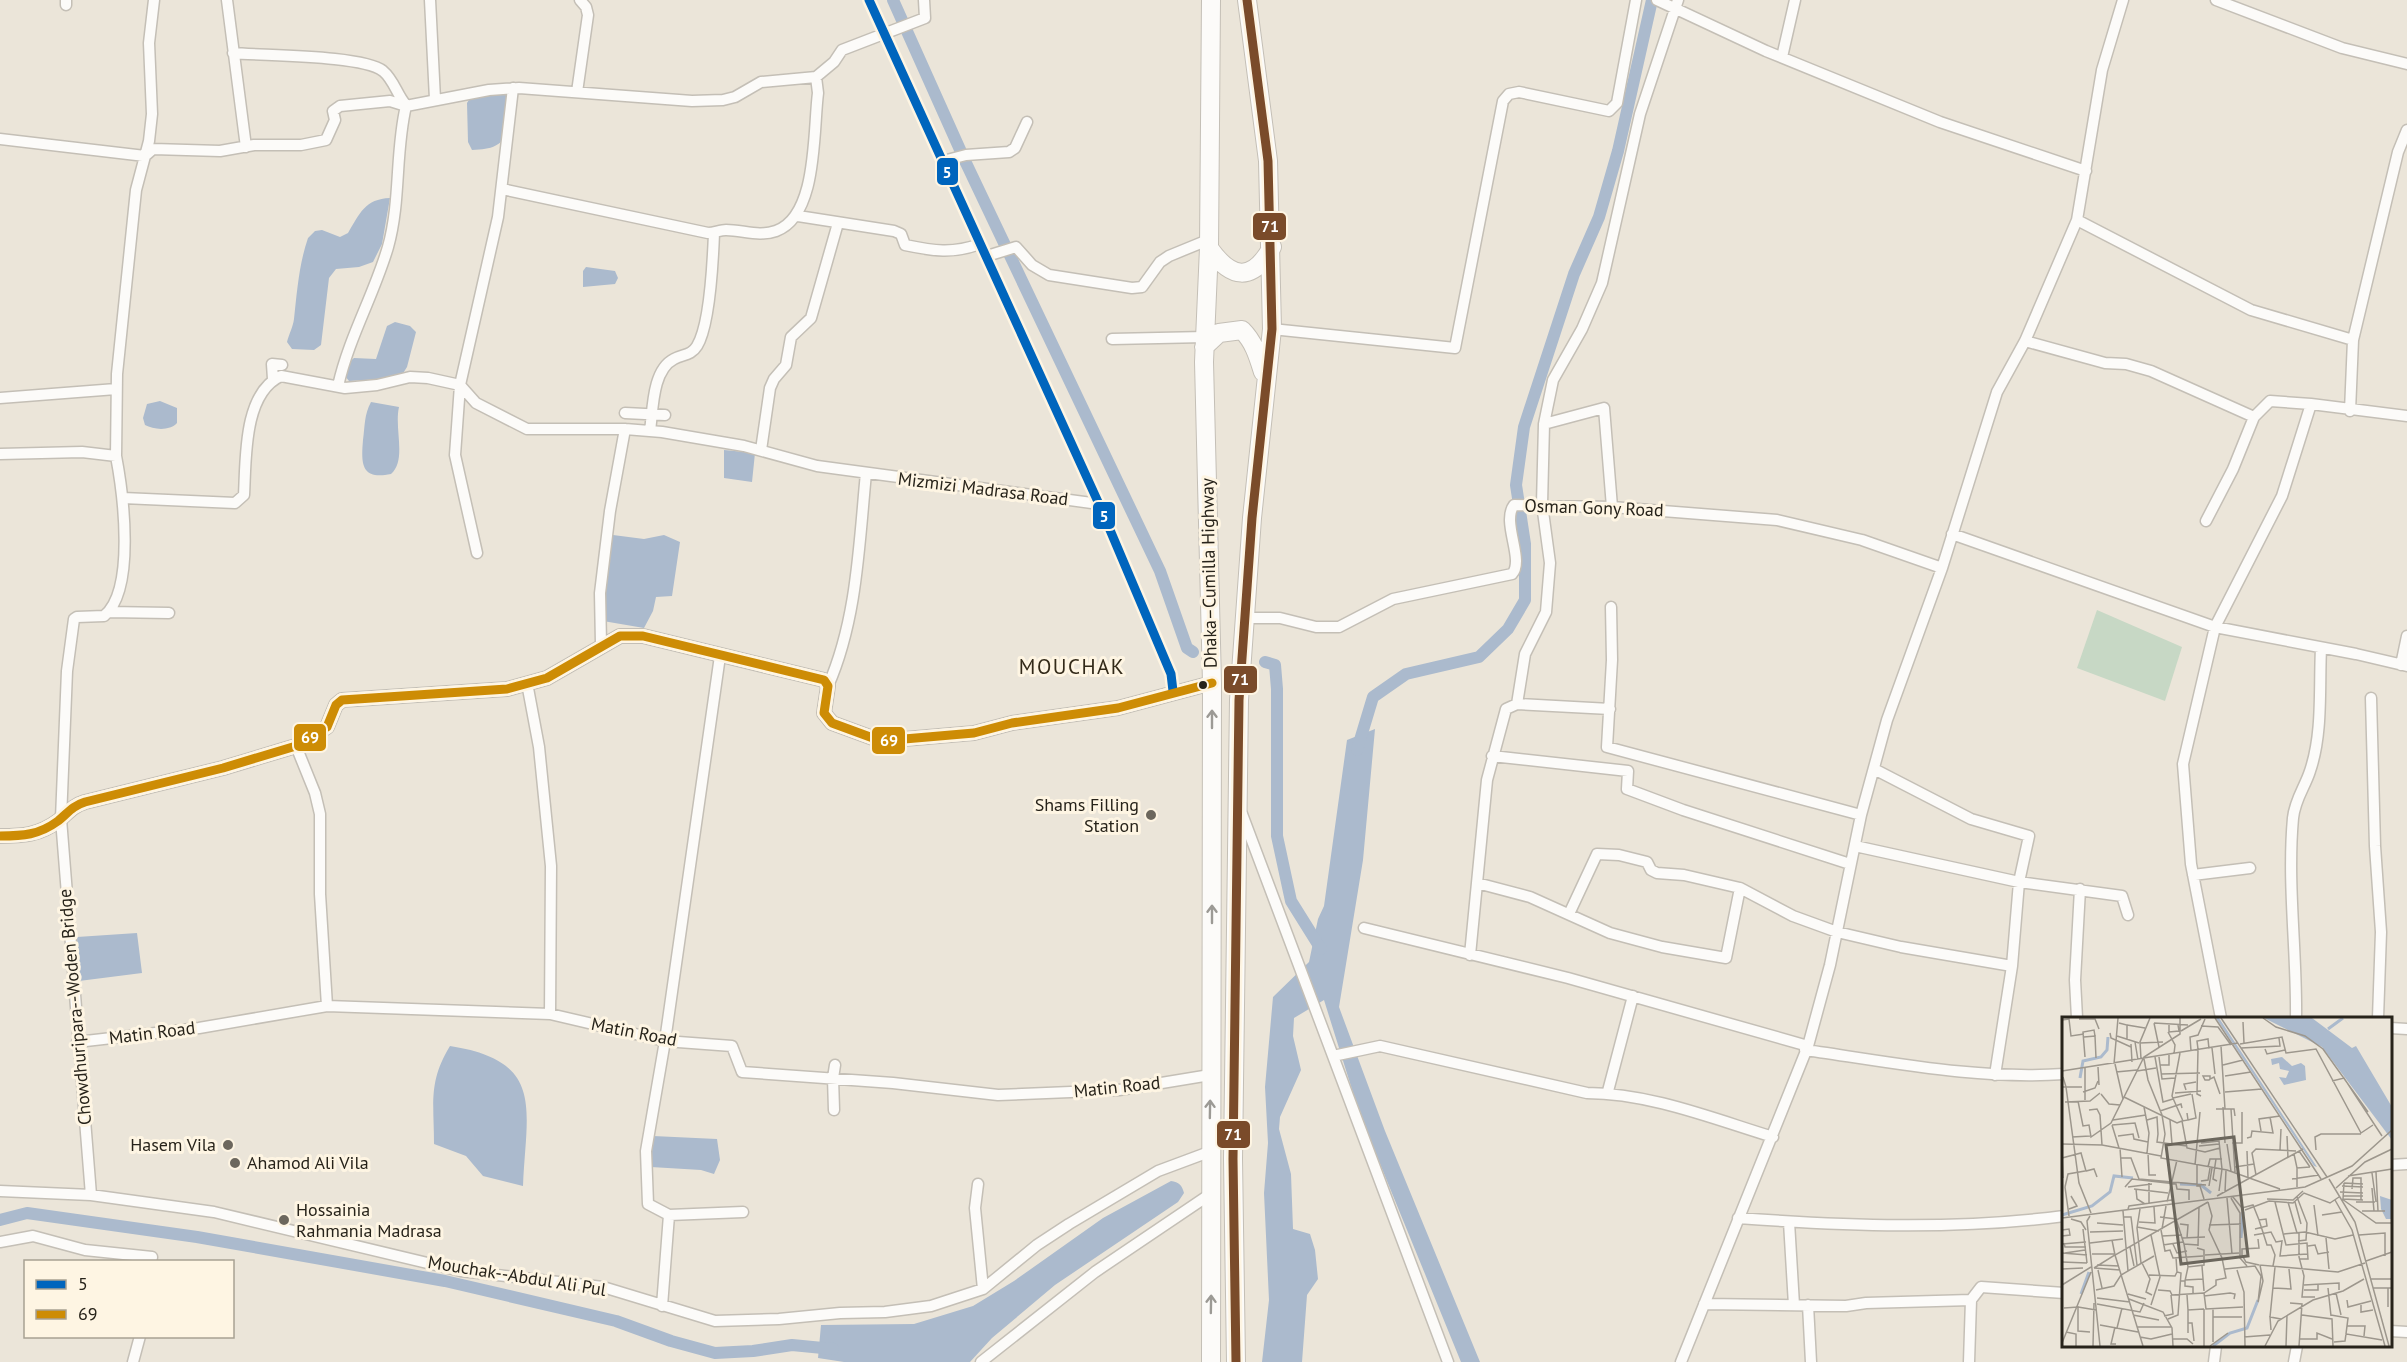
<svg xmlns="http://www.w3.org/2000/svg" width="2407" height="1362" font-family="'PT Sans',sans-serif">
<rect width="100%" height="100%" fill="#ebe5d9"/>
<path fill="#c7d8c5" d="M2097,610L2182,647L2165,701L2077,668Z"/>
<path fill="#abbacd" d="M499,93L509,96C505,131 514,149 472,150L468,142L467,103L470,98Z
M390,198L382,244L373,262L359,267L336,269L329,278L321,345L314,350L292,349L287,342C289,334 293,327 294,319C297,292 299,264 308,238L315,231L322,230L340,237L348,233C360,213 365,199 390,198Z
M586,267L615,271L618,278L615,284L583,287V271Z
M395,322L410,326L416,332L407,367L400,378L349,381L345,376L348,363L354,358L376,359L387,326Z
M160,401L177,408V423C170,431 154,430 145,425L143,418L147,404Z
M371,402L399,407C394,429 407,460 391,474C361,480 361,464 363,440C365,426 364,415 371,402Z
M724,450L755,453L752,482L724,478Z
M613,535L644,539L664,535L680,542L672,596L656,597L653,611L644,628L603,621L604,569Z
M1375,729L1363,860L1339,1007L1385,1131L1480,1362H1461L1360,1115L1324,1000L1294,1018L1293,1036L1301,1070L1280,1117L1279,1129L1291,1174L1293,1229L1310,1234L1315,1250L1318,1279L1307,1295L1302,1362H1262L1269,1300L1264,1193L1268,1143L1265,1087L1273,997L1309,962L1318,919L1324,906L1347,740Z
M137,933L142,973L79,981L77,937Z
M450,1046C546,1061 526,1109 523,1186L483,1176L466,1156L434,1144C434,1103 428,1082 450,1046Z
M653,1136L717,1139L720,1160L714,1174L701,1170L651,1167Z
M1171,1181C1179,1182 1182,1185 1184,1193L1178,1202L1055,1285L992,1338L970,1362H844L818,1358L821,1325L914,1324L973,1306L1014,1281L1103,1218Z"/>
<g fill="none" stroke-linecap="round" stroke-linejoin="round">
<path stroke="#abbacd" stroke-width="12" d="M893,0L966,163L1160,571L1187,648L1193,652
M1265,662L1275,665L1277,689V836L1291,901L1321,949
M1357,750L1373,697L1406,674L1479,657L1508,629L1525,600V544L1516,485L1524,427L1574,274L1599,217L1618,151L1652,0
M0,1220L27,1213L197,1237L445,1281L616,1321L671,1341L715,1353L753,1351L792,1345L833,1349"/>
<defs>
<path id="street" d="M66,0V5
M227,0L246,147
M430,0L435,99
M869,0L1099,504L1171,674L1173,691
M1657,0L1766,51L1940,122L2086,171
M2216,0L2342,48L2407,64
M233,53C264,56 362,55 383,71C394,80 397,95 406,105
M1782,57L1795,0
M577,92L588,15L586,7L580,0
M0,139L145,156L153,149L220,151L254,145H301L326,140L335,120L333,111L340,106L390,101L406,106
M943,161L966,155L1009,152L1015,148L1027,122
M502,189L708,233C714,233 720,230 726,230C743,230 759,237 776,231C818,216 813,131 818,93L816,77
M798,216L894,231L901,234L905,245C934,251 952,254 980,244
M2077,220L2251,310L2353,340
M987,256L1016,247L1032,265L1049,275L1132,288L1142,287L1160,262L1169,256L1208,240
M1272,329L1455,348L1503,101L1509,94L1519,92L1609,111L1617,103L1636,0
M1112,339L1205,337
M2025,341L2105,363L2126,364L2151,371L2254,417L2270,401L2311,404
M273,379L272,364L282,365
M338,386C349,337 374,295 388,247C401,201 395,151 406,106L489,90L519,88L692,101L723,100L735,97L761,82L816,77L834,62L842,50L925,18L924,0
M0,398L116,389
M2350,411L2353,340L2398,152L2407,130
M625,413L665,415
M1544,424L1604,408L1612,507
M650,431C653,410 652,370 674,359C682,354 691,356 697,346C710,325 713,259 714,233
M761,450L770,388L774,379L786,365L791,337L811,318L838,223
M0,454L82,452L116,456C123,493 136,590 104,616L77,617L74,619L67,671L61,819L91,1195
M116,456L117,374L136,190L149,141L152,114L149,43L154,0
M123,498L235,503L244,495C246,460 243,393 281,376L345,388L377,385L410,377L428,378L460,385L476,403L527,429H625L662,432L744,446L817,466L1099,504
M2206,521L2233,469L2254,417
M1952,534L2215,627L2356,654L2407,666
M477,553L455,455L460,385L498,217L513,88
M1611,607L1612,660L1607,747L1861,815
M109,612L169,613
M1246,618H1280L1316,627H1339L1393,599L1512,574C1525,560 1501,522 1514,505L1612,507L1777,520L1862,540L1942,568
M601,644L600,593L610,511L625,429
M2401,665L2407,636
M527,683L539,747L551,866L550,1014
M828,686C857,620 859,545 866,473
M2371,698L2375,846L2381,932L2378,1018
M1517,704L1525,654L1546,612L1550,563L1542,504L1544,424L1553,380L1582,329L1602,283L1640,114L1678,0
M296,746L315,793L320,814V894L327,1006
M1492,756L1628,771L1627,789L1683,810L1850,864
M1874,769L1971,819L2029,836L2019,882L2012,966L1995,1075
M1242,814L1448,1362
M1855,846L2019,882L2122,896L2128,915
M2193,875L2250,868
M1477,883L1530,897L1610,933L1662,947L1726,958L1740,888
M1569,914L1597,854L1619,855L1647,862L1651,870L1657,873L1684,875L1740,888L1793,916L1837,932L1901,947L2012,966
M1364,928L1568,978L1808,1046
M1470,955L1487,780L1506,709L1517,704L1610,709
M2077,1018L2075,980L2080,889
M2221,1018L2191,864L2183,764L2215,627L2282,496L2311,404L2407,416
M2296,1018C2297,952 2287,884 2293,818C2295,799 2305,787 2310,771C2323,733 2319,688 2321,648
M2390,1028L2407,1029
M77,1042L199,1028L327,1006L550,1014L665,1041L732,1046L742,1072L893,1083L998,1095L1119,1090L1210,1075
M1805,1050C1891,1062 1977,1080 2064,1074
M1333,1056L1380,1046L1587,1093C1649,1093 1714,1119 1773,1137
M1608,1091L1633,996
M834,1110L833,1078L835,1065
M2390,1165L2407,1164
M978,1184L975,1208L983,1289
M0,1191L91,1195L214,1212L461,1271L603,1287L715,1321L779,1319L840,1313L885,1312L931,1306L983,1289L1037,1245L1069,1224L1158,1171L1209,1152
M669,1215L743,1212
M1738,1218C1846,1226 1956,1230 2064,1216
M1789,1222L1794,1305
M0,1242L33,1236L85,1250L152,1257L151,1262
M1704,1304L1846,1306L1866,1303L1971,1300L1981,1287L2064,1293
M1808,1305L1811,1362
M662,1306L669,1215L648,1204L646,1151L665,1041L720,656
M2390,1331L2407,1332
M133,1362L140,1336
M981,1362L1095,1272L1209,1195
M1681,1362L1808,1046L1830,965L1861,815L1887,720L1942,568L1997,392L2025,341L2077,220L2102,70L2123,0
M1969,1362L1971,1300
M2214,1362L2216,1346
M2294,1362L2297,1346"/>
<path id="secondary" d="M0,836C23,836 39,835 58,821C68,813 72,806 85,802L223,768L296,746L327,727L336,705L342,700L507,689L547,678L620,636H643L824,680L828,686L824,713L832,723L881,741L974,733L1012,723L1118,708L1212,683"/>
<path id="highway" d="M1209,248C1231,279 1252,283 1272,247
M1204,347L1219,333L1242,330C1254,342 1258,356 1263,372
M1211,1362L1212,683L1204,362L1209,248L1211,0
M1236,1362L1233,1159L1239,700L1252,518L1272,329L1268,161L1247,0"/>
</defs>
<use href="#street" stroke="#c4bfb6" stroke-width="13"/>
<use href="#secondary" stroke="#c4bfb6" stroke-width="16"/>
<use href="#highway" stroke="#c4bfb6" stroke-width="20"/>
<use href="#street" stroke="#fcfbf9" stroke-width="10"/>
<use href="#secondary" stroke="#fcfbf9" stroke-width="14"/>
<use href="#highway" stroke="#fcfbf9" stroke-width="18"/>
<defs>
<path id="bus-1" d="M869,0L1099,504L1171,674L1173,691"/>
<path id="bus-2" d="M0,836C23,836 39,835 58,821C68,813 72,806 85,802L223,768L296,746L327,727L336,705L342,700L507,689L547,678L620,636H643L824,680L828,686L824,713L832,723L881,741L974,733L1012,723L1118,708L1212,683"/>
<path id="bus-3" d="M1236,1362L1233,1159L1239,700L1252,518L1272,329L1268,161L1247,0"/>
</defs>
<use href="#bus-1" stroke="#fef5e3" stroke-width="14"/>
<use href="#bus-2" stroke="#fef5e3" stroke-width="14"/>
<use href="#bus-3" stroke="#fef5e3" stroke-width="14"/>
<use href="#bus-1" stroke="#0065bd" stroke-width="9"/>
<use href="#bus-2" stroke="#cd8c05" stroke-width="9"/>
<use href="#bus-3" stroke="#7a4b2a" stroke-width="9"/>
</g>
<defs><path id="oneway-shaft" d="M-6 0H5M1.5-3L5.5 0L1.5 3" fill="none" stroke-width="1.6" stroke-linecap="round" stroke-linejoin="round" transform="scale(1.5)"/></defs>
<g stroke="#9c9a95">
<use href="#oneway-shaft" transform="translate(1212 719) rotate(-90)"/>
<use href="#oneway-shaft" transform="translate(1212 914) rotate(-90)"/>
<use href="#oneway-shaft" transform="translate(1210 1109) rotate(-89)"/>
<use href="#oneway-shaft" transform="translate(1211 1304) rotate(-89)"/>
</g>
<circle fill="#27231a" stroke="#fef5e3" stroke-width="2" cx="1203" cy="685" r="5"/>
<g fill="#6c675d" stroke="#fef5e3" stroke-width="2">
<circle cx="1151" cy="815" r="6"/>
<circle cx="228" cy="1145" r="6"/>
<circle cx="235" cy="1163" r="6"/>
<circle cx="284" cy="1220" r="6"/>
</g>
<g text-anchor="middle" stroke-width="6" stroke-linejoin="round" paint-order="stroke">
<g font-size="18" fill="#27231a" stroke="#fef5e3">
<text transform="translate(983 489) rotate(7)" y="6">Mizmizi Madrasa Road</text>
<text transform="translate(1594 508) rotate(2)" y="6">Osman Gony Road</text>
<text transform="translate(1209 573) rotate(-91)" y="6">Dhaka–Cumilla Highway</text>
<text transform="translate(75 1007) rotate(-95)" y="6">Chowdhuripara--Woden Bridge</text>
<text transform="translate(634 1032) rotate(11)" y="6">Matin Road</text>
<text transform="translate(152 1033) rotate(-7)" y="6">Matin Road</text>
<text transform="translate(1117 1087) rotate(-6)" y="6">Matin Road</text>
<text transform="translate(517 1276) rotate(9)" y="6">Mouchak--Abdul Ali Pul</text>
</g>
<g font-size="18" fill="#27231a" stroke="#fef5e3" text-anchor="end">
<text x="1139" y="811">Shams Filling<tspan x="1139" dy="21">Station</tspan></text>
<text x="216" y="1151">Hasem Vila</text>
<text x="247" y="1169" text-anchor="start">Ahamod Ali Vila</text>
<text x="296" y="1216" text-anchor="start">Hossainia<tspan x="296" dy="21">Rahmania Madrasa</tspan></text>
</g>
<g font-size="21" letter-spacing="1.5" fill="#332a19" stroke="#fef5e3">
<text x="1072" y="674">MOUCHAK</text>
</g>
</g>
<g transform="translate(2062 1017)">
<rect width="330" height="330" fill="#ebe5d9"/>
<path d="M154,1H157L255,150L252,149ZM202,1H250L290,31L294,29L330,90V123L260,30ZM220,40L230,49L239,46L243,49L244,63L222,68L217,60L224,61L227,54L218,52L217,46L210,48L209,42ZM318,179L330,183L329,202H324L319,192Z" fill="#abbacd"/>
<path fill="none" stroke="#abbacd" stroke-width="3" d="M266,12L281,1M18,61L21,44L39,40L45,33L46,20M118,167L139,168L149,176M0,198L30,189L48,175L52,159L71,161M179,221L181,195M19,277L27,255M151,329L168,316L185,311L196,283"/>
<path fill="none" stroke="#9d978d" stroke-width="1.5" d="M153,1L259,162M159,1L265,160M201,1L214,10L243,19L261,32L306,95M17,2H33L37,12M0,3L7,2L9,19L22,17M181,5L182,26M57,6L65,8V22M92,6L126,8M92,6L97,30M65,8L83,11M107,8V15L117,14L116,8M139,9L156,10L169,28M119,14L139,2M106,15L113,28L112,37M48,16L49,21L69,30M55,19L77,26M22,20L33,19L34,41M73,25L76,43M78,26L101,25M69,27L70,45M178,27L220,20L224,36L254,32L299,116L311,108M159,29L163,92M150,31L153,57M179,31L218,29L217,21M136,32L135,24L146,22L147,32M203,32L205,37L223,33M136,33L135,77L139,79M129,34L128,20L136,18L143,2M118,36L110,79L121,104M23,40L21,15L32,13L33,19M93,40L101,85L111,82M97,40L100,62L113,61M79,42L78,25L88,1M82,42L86,63L100,98L103,117L99,141L165,153L218,172M52,47L56,1M53,47L61,82M98,48H107V38M161,48L181,43M36,50L37,68M23,51V83M0,54L176,26M75,54L94,51M54,55L75,53M99,57L138,56M163,59L189,55M1,60L4,70H20M148,62V59H141L143,63H147L148,62L152,60L158,77M270,64L282,61L320,119M0,70H4L17,166L29,196M124,73L122,67L134,65M21,75L33,71L36,64M163,75L200,72M113,76L139,74M39,77L47,87L58,88M62,80L115,106L120,104M111,81L129,77M16,84L21,109L27,108L29,120L49,106L82,40L118,17V1M3,85L28,84L38,76M82,90L87,116L85,136M161,90L163,126M154,92H172L173,99M169,92L173,155M27,93L35,92L38,98L40,128M98,94L119,87L120,91M125,96L126,103L120,104L125,131L143,135L158,131M51,103L84,98M85,103L95,100L96,117M108,103L110,127M126,103L134,101L130,77M50,108L73,106L77,121M50,108L57,131M199,114L197,102L218,99M96,117L95,125L125,129M56,119L71,117L72,122L86,125M225,119L226,141M10,120L28,119M185,121L189,120L190,114L211,116L208,100M139,126L157,124L160,152M170,126H180V95M0,127L40,128L99,139M165,127L169,154M137,129L157,127M58,131L60,160M218,133L219,112M254,133L253,120L259,117H299M185,134L186,161M237,134L248,150M86,136L87,158H94M232,137L235,151L248,150M0,138L1,161M0,141L19,136L24,154L32,152L35,160M58,141H69L77,162L144,168M154,142L151,162L155,164M133,148L138,95M135,148V169H138L142,182M146,150L148,142H160M173,150L192,147M235,151V170M314,155L316,194M310,156L314,185M194,158L190,136L194,132L234,134M286,159L330,152M230,162L257,158M267,162L293,205L327,329M139,164L146,163L148,151M87,166V186M282,166L281,182L301,183M282,166L301,167M147,169L150,151M280,169L301,170M3,170L6,157L23,154M3,170L7,199M63,170L70,162L114,167L115,172L127,173V183M66,170L90,167M274,171L303,145L330,132M310,171L312,194M72,172L106,176M74,172L75,182L83,187M290,172L291,161H299V183M157,174L160,152M163,175L164,153M278,175L301,176M155,179L241,132M281,179H301M171,180L180,191L191,188L197,203L204,202L205,209L193,212M235,180L245,206L244,223L236,224M165,181L170,237M169,181L178,196V241L185,249M205,182L231,183L241,174M280,182L314,206H330M273,183L290,213L323,329M105,185L115,143M213,185L224,228L245,226L246,242H237M226,185L235,216M233,185L239,207M294,185H313M252,188L256,219M7,192L15,189L9,179M66,192L67,189L110,183M78,192L75,211L79,246M183,193L207,184L231,186L242,176L268,186L277,180M61,194L66,254M300,194H323M260,198L280,195M28,199L25,204L38,329M62,200H69L75,248M98,200L114,202L122,227L136,228M0,201L243,170L290,149L330,113M9,202L19,205L24,213M197,203L205,228H209L213,238L211,249M77,205L93,206L92,190M35,206L61,208M118,207L126,208L125,221M147,208L179,207M75,210L97,214M21,212L25,246M100,212L104,189M0,213L7,212L8,218L0,219M99,213L103,234L108,233L111,241L141,239M28,215L61,214M237,215V240L242,259L240,280H253M222,217L243,215L273,222L291,218M192,218L209,215L214,225L220,224L218,239L245,237M297,218L323,216V239M100,219L120,218M120,221L143,220M264,221L267,252M196,222L197,231L180,232V238L184,245L197,248M2,226L3,230H24M28,226L61,222M0,227L24,225M111,227L115,236L125,234M122,227L126,250L142,248V233L135,231M101,228L121,225M136,229L137,190M246,229L253,228L256,237L267,235M68,230L72,249M0,236L25,238M3,236L23,233M30,237H52M143,238L177,236M304,244L330,235M0,245L25,246M80,246L88,262L84,275L90,278M35,248L57,249M140,249L142,274M32,251L53,238L50,223M32,251L58,253M0,252L21,251M163,252L193,249L199,259L196,285L201,264L198,248L276,255L303,246M36,253L40,271M175,253L182,275L183,329M87,258L113,259L115,255M309,262H330M123,263L141,262M118,264H123L126,250M123,264V269L131,270V276M0,268L29,250M242,268L277,266V273M0,269V314M211,271L229,272L227,252M266,271L269,299M311,271H330M34,273L52,269L59,258L92,239M96,273L108,274L110,278L142,276L154,268V263L164,261L160,241L147,213L150,199L146,185M242,273H256V267M142,276L144,292L181,290M274,276L279,298M66,277L84,282M125,278L126,293L142,292M142,279L168,276L173,277L172,282M35,281L68,285M67,282L101,295L110,311L111,329M285,283L286,290L309,284M228,286L240,287L237,329M35,287L78,295L82,286M89,288L98,260L89,218M299,288V295L311,293M16,290L34,293M326,290V271M2,291L16,290V314L28,315M142,292V329M151,292V300H180M126,293V316M71,298L97,303M240,298L270,302L271,329M269,298L286,301L284,317L320,323M102,299L111,297L109,278M208,300L213,250M106,302L116,298L119,256L115,255L114,240M126,306H130L132,324M38,308L76,315M285,309H303L302,319M53,310L49,327H54M75,310H109M55,311L60,291M209,313L208,300L219,302M4,315L14,317V329M78,320L89,322L110,317M182,320L208,318M111,322H125L131,327M237,322H255V316L270,322M151,325V300M272,325L283,324L284,317M0,326L29,255M31,329L32,286M81,329L53,238L146,185M148,329L166,316M203,329L216,304L251,283L281,274L302,262M224,329L225,298"/>
<path fill="#6c675d" fill-opacity="0.15" stroke="#6c675d" stroke-width="3" d="M172,120L186,239L119,247L104,128Z"/>
<rect width="330" height="330" fill="none" stroke="#27231a" stroke-width="3"/>
</g>
<g stroke="#fef5e3" stroke-width="2">
<rect x="936" y="157" width="23" height="29" rx="6" fill="#0065bd"/>
<rect x="1252" y="212" width="35" height="29" rx="6" fill="#7a4b2a"/>
<rect x="1092" y="501" width="24" height="29" rx="6" fill="#0065bd"/>
<rect x="1223" y="665" width="35" height="29" rx="6" fill="#7a4b2a"/>
<rect x="293" y="723" width="34" height="29" rx="6" fill="#cd8c05"/>
<rect x="871" y="726" width="35" height="29" rx="6" fill="#cd8c05"/>
<rect x="1216" y="1120" width="35" height="29" rx="6" fill="#7a4b2a"/>
</g>
<g font-size="16" text-anchor="middle" font-weight="bold" fill="#fff">
<text x="947" y="178">5</text>
<text x="1270" y="232">71</text>
<text x="1104" y="522">5</text>
<text x="1240" y="685">71</text>
<text x="310" y="743">69</text>
<text x="889" y="746">69</text>
<text x="1233" y="1140">71</text>
</g>
<rect x="24" y="1260" width="210" height="78" fill="#fef5e3" stroke="#a8a193" stroke-width="1.5"/>
<rect x="36" y="1280" width="30" height="9" fill="#0065bd" stroke="#a8a193" stroke-width="1.5"/>
<text x="78" y="1290" font-size="18" fill="#27231a">5</text>
<rect x="36" y="1310" width="30" height="9" fill="#cd8c05" stroke="#a8a193" stroke-width="1.5"/>
<text x="78" y="1320" font-size="18" fill="#27231a">69</text>
</svg>
